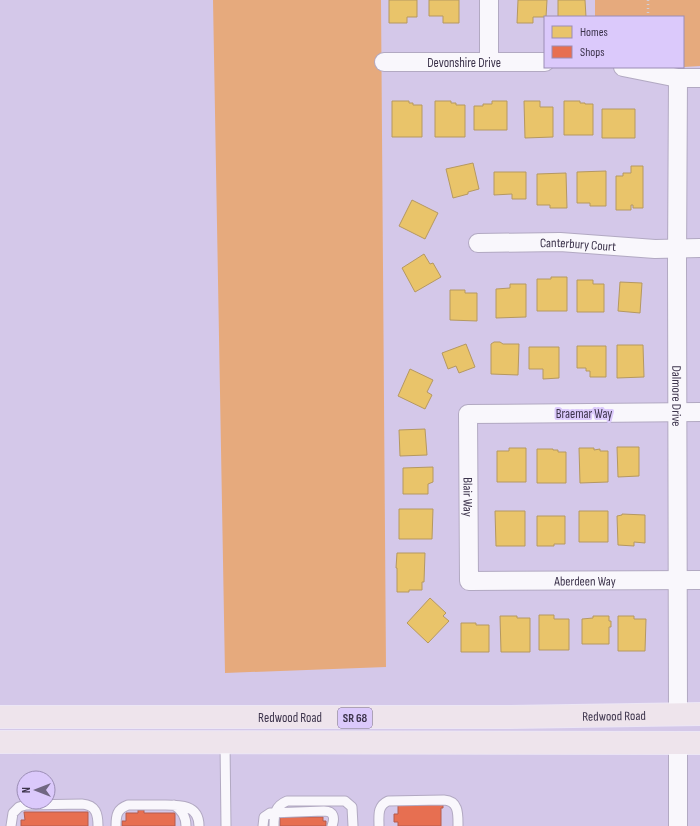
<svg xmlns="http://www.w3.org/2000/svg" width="700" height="826" font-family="'Sofia Sans Condensed',sans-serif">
<rect width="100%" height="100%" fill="#d4c8e9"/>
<path fill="#e6aa7d" d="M213,0H381L386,667L225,673Z
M595,0H700V66L683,67V17H595Z"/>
<path fill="#e9c46a" stroke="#b59861" d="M389,0H417V17H407V23H389Z
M429,0H459V23H443V16H429Z
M518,0H547L546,17H533V23H517Z
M558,0H585L586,17H558Z
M392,101H409V103H413V105H422V137H392Z
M435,101H451V103H456V105H465V137H435Z
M492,101H507V130H474V106H483V104H492Z
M524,101H540V107H553V137L525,138Z
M564,101H580V103H585V104H593V135H564Z
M602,109H635V138H602Z
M473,163L479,189L468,192V194L453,198L446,169Z
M631,166H643V208H633V205H631V210H616V176H623V173H631Z
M606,171V206H590V203H577V172Z
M494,172H526V199H512V194L494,195Z
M566,173L567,208H550V205H537V174Z
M412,200L438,213L425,239L399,226Z
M424,254L430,264L433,263L441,277L415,292L402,268Z
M551,277H567V311H537V279H551Z
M577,280H593V284H604V312H577Z
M620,282L642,283L640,313L618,311Z
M510,284H526V317L496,318V289L510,288Z
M450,290H465V293H477V321L450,320Z
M494,342H500L503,344H519L518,375L491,374V344Z
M466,344L475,367L459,373L456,366L448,369L442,353Z
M617,345H643L644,377L617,378Z
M577,346H606V377H590V371H586V368H577Z
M529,347H559V378L543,379V369H529Z
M410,369L433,380L427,392L432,395L425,409L398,396Z
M425,429L427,455L400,456L399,430Z
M617,447H639V476L618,477Z
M509,448H526V482H497V451H509Z
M579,448H594V450L600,449V451H608V482L580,483Z
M537,449H553V450H558V452H566V483H537Z
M433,467V482L428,484V494H403V468Z
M399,509H433L432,539H399Z
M495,511H525V546H496Z
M579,511H608V542H579Z
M622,514L645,515V543L634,542V546L618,545L617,516L622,515Z
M537,516H565V544H554V546H537Z
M397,553H425L424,582H422V590H409V592H397V568H396Z
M430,598L446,613L443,616L449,621L428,643L407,623Z
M539,615H554V619H569V650H539Z
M500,616H517V618H530V652H501Z
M593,616H609V621H611V627H609V644H582V619L593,618Z
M618,616H634V619H646L645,651H618Z
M461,623H476V625H489V652H461Z"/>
<path fill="#e76f51" stroke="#b45d4f" d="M398,804H443V808H441V826H398V822H394V814H398Z
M138,810H144V813H175V826H122V821H126V813H138Z
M24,812H88V826H21V820H25Z
M280,817H323V821H326V826H280Z"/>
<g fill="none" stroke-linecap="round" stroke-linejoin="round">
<defs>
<path id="service" d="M225,743L226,826
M174,805C182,810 186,816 186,826
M11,826L13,813L19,807L26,805L82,804C96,805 98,814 98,826
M116,826C116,815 117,809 128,805C139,805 149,805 160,805C177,805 199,803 199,826
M263,826L264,817L270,813L324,811C334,811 335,818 332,826
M274,826C274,814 275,806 287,801H345L352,807L353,826
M379,826C379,816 377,806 388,801L444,800C459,801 458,814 458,826"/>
<g id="minor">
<path d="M489,0V62"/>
<path id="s1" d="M384,62H545"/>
<path d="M623,67L678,78H700"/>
<path id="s2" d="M678,78L677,263L678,714"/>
<path id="s3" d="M478,243L560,242L655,249L700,248"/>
<path id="s4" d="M700,412L468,414L469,581L700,580"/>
<path d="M678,826V743"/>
</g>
<g id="primary">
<path id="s5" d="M0,717H510L700,714"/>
<path d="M0,742L700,743"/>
</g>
</defs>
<use href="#service" stroke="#b2a9c2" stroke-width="11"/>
<use href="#minor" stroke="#b2a9c2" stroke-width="20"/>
<use href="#primary" stroke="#ece6f5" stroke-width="24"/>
<path stroke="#d1ced8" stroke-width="2.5" stroke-dasharray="1 3" stroke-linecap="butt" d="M648,0V17"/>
<use href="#service" stroke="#f9f7fc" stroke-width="9"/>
<use href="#minor" stroke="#f9f7fc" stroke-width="18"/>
<use href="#primary" stroke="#eee4ec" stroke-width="22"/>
</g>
<g text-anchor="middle" stroke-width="4" stroke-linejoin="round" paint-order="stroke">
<rect fill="#dbc9fb" stroke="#6c6080" stroke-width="1" x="338" y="708" width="34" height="20" rx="3"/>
<g font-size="12" font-weight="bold" fill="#3c334b">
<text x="355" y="722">SR 68</text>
</g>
<g font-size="13" fill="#3c334b" stroke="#dbc9fb">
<text dy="5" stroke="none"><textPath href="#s1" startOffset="80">Devonshire Drive</textPath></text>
<text dy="5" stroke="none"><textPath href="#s3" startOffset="100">Canterbury Court</textPath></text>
<text dy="5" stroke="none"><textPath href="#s2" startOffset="318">Dalmore Drive</textPath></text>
<text x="584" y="418">Braemar Way</text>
<text dy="5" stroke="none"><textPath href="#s4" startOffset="315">Blair Way</textPath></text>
<text dy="5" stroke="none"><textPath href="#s4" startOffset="515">Aberdeen Way</textPath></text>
<text dy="5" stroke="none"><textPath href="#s5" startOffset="614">Redwood Road</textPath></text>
<text dy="5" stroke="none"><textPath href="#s5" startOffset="290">Redwood Road</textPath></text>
</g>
</g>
<rect x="544" y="16" width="140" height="52" fill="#dbc9fb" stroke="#9b8db5"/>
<rect x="552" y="26" width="20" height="12" fill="#e9c46a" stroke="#9b8db5"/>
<text x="580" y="36" font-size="12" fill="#3c334b">Homes</text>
<rect x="552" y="46" width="20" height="12" fill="#e76f51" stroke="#9b8db5"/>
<text x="580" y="56" font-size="12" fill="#3c334b">Shops</text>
<g transform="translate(36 790) rotate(270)"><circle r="19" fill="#dbc9fb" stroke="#9b8db5"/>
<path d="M0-3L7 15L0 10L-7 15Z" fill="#716782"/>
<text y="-6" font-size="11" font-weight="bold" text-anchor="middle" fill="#3c334b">N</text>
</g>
</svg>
